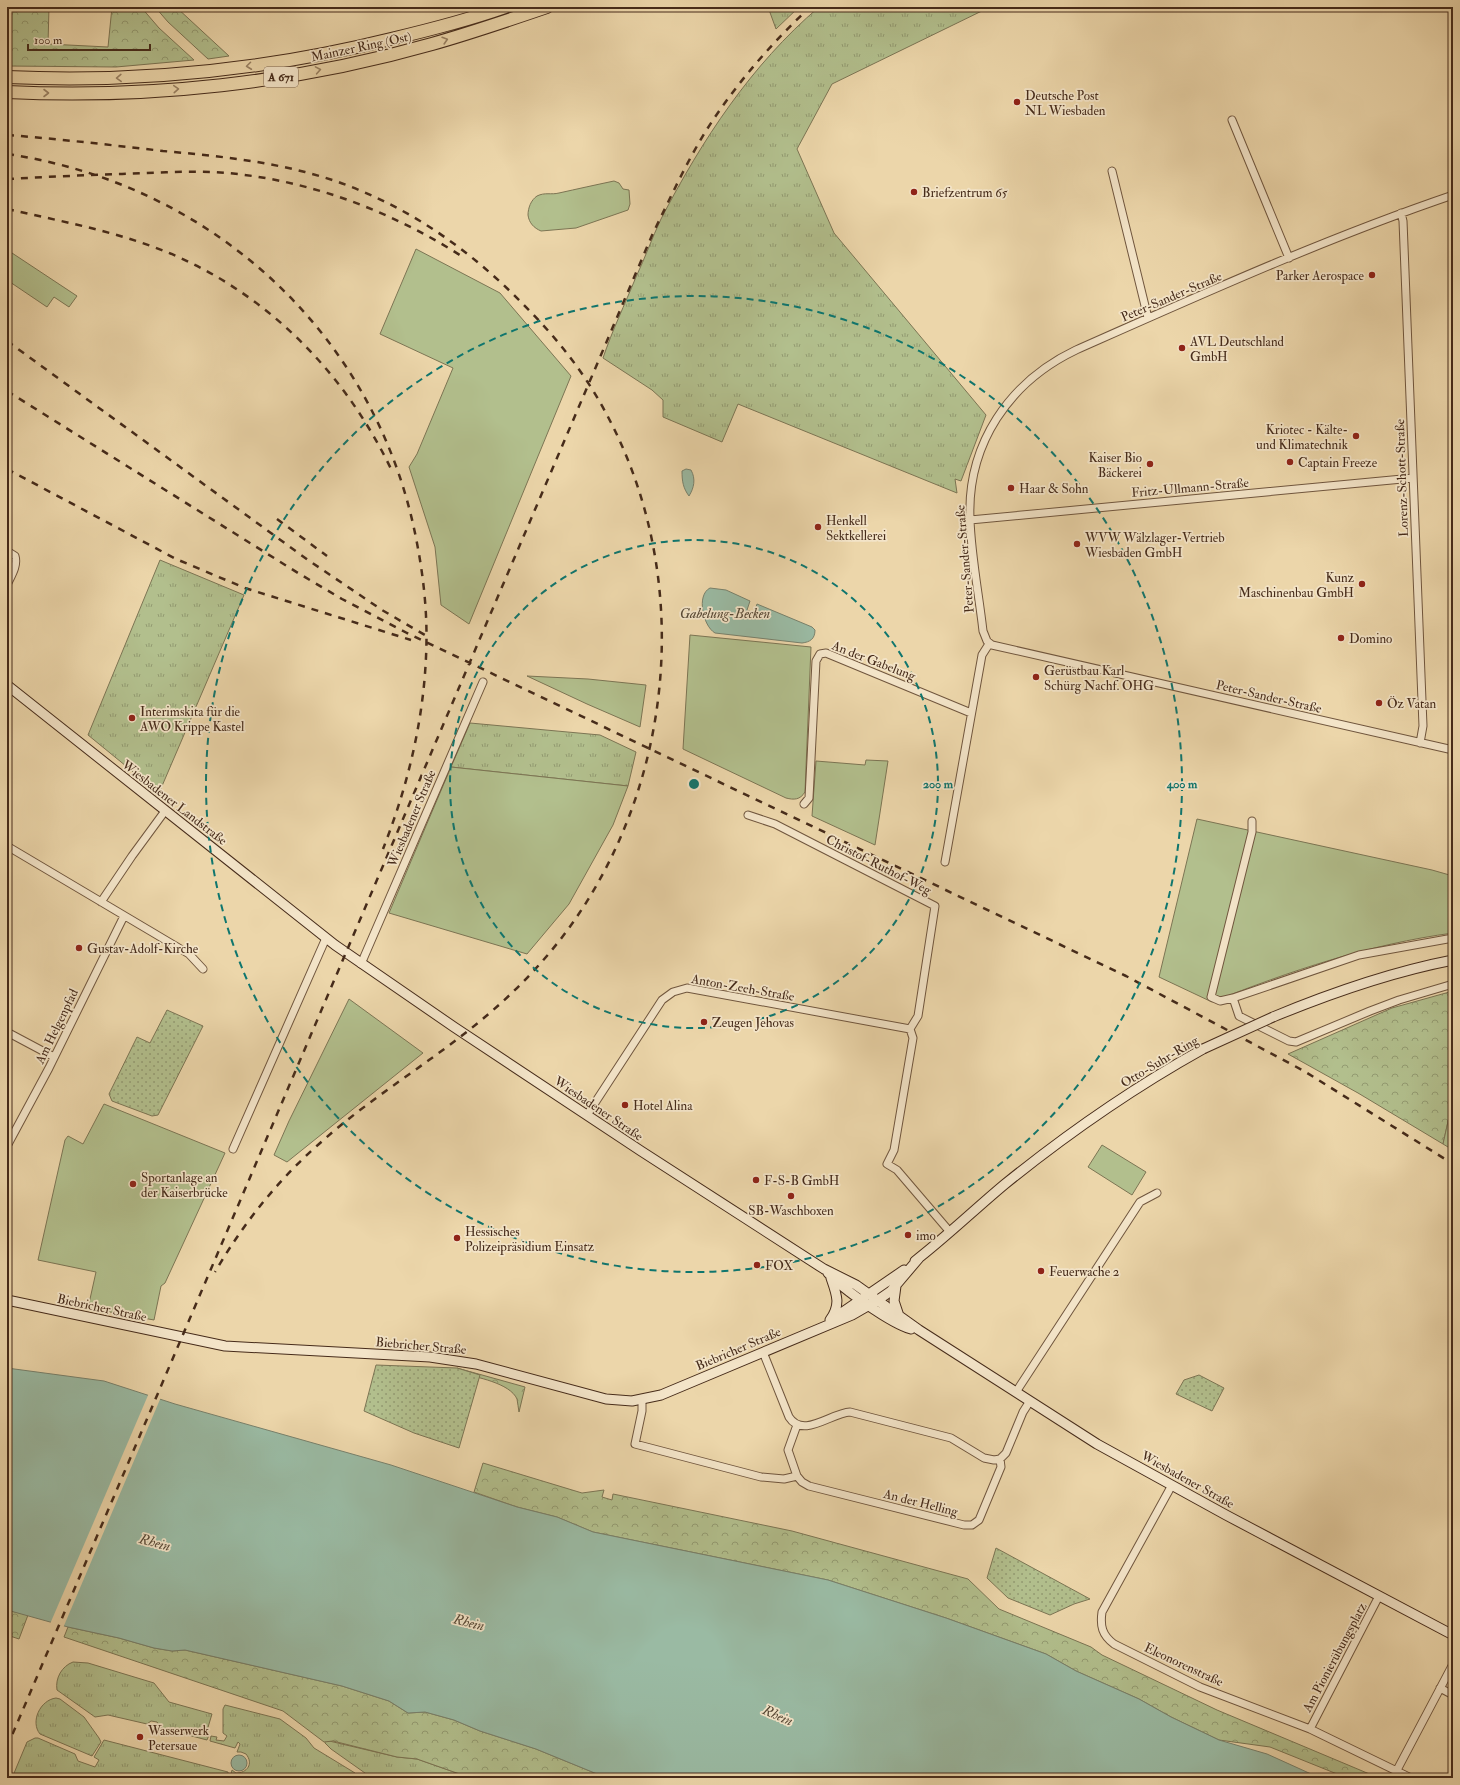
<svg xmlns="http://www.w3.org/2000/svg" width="1460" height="1785" font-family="'IM FELL Double Pica',serif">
<defs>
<pattern id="grass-tufts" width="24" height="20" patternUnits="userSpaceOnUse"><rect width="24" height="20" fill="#b2bf8d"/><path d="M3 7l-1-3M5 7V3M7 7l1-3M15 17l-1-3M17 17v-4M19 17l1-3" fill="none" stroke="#939b72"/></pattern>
<pattern id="forest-crowns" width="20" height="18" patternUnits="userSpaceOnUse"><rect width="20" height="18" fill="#b2bf8d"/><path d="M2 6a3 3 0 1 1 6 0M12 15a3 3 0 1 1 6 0" fill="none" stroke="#939b72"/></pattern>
<pattern id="park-dots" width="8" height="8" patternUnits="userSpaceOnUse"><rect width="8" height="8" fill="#b2bf8d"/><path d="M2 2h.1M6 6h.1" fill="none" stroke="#939b72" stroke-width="1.8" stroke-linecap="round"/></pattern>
</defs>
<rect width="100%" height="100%" fill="#ecd6aa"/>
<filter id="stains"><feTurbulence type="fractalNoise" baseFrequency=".005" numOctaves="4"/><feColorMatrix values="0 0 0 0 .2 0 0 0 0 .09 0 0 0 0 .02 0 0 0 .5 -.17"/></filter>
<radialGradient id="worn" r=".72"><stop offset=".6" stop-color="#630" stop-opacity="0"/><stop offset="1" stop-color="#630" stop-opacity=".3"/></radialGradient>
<path fill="url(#grass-tufts)" stroke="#7c7554" d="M768,7H799L776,29Z
M819,7H990L832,84L797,149L834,233L986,415L961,481L955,479L957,493L738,404L722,442L663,417V400L652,390L603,358C612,331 625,304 636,277C645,258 652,238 661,219C702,140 751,65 819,7Z
M160,560L244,595L159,793L88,735Z
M470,723L600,735L636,752L628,786L451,767Z
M73,1662L88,1663L154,1683L169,1702L212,1714L206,1734L209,1735L207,1740L161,1728L157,1722L151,1721L147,1724L108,1715L95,1717L57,1690C55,1678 62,1666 73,1662Z
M56,1698L60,1699L84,1717L99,1738L101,1742L92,1756L40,1734C30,1722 40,1700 56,1698Z
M225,1705L280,1719L306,1738L314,1748L355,1773L358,1778H230L232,1770L236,1773C247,1773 254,1764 246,1754L241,1752H237L240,1744L238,1742L235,1748L210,1741L211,1736L217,1737L216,1740L224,1741L227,1736L223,1733V1709Z
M35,1738H38L75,1754L78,1761L95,1767L99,1760L94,1757L104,1740L228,1772V1778H12L27,1742Z
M325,1740L397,1757L417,1759L471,1778H372L331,1749L325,1743Z"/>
<path fill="url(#forest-crowns)" stroke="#7c7554" d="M7,7H49L48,44L108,47L112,7H141L159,28L194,60L116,67L7,66Z
M155,7H176L229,56L208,59L168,22Z
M1453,991V1099L1443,1144L1358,1093L1288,1054L1392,1008Z
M457,1368L525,1387L519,1412C518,1408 518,1403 517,1399C510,1383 476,1377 460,1373Z
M483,1463L582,1493L604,1490L602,1497L612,1500L613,1494L792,1531L968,1579L999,1609L1091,1647L1102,1655L1217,1710L1379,1778H1347L1270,1747L1219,1740L1171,1717L1139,1699L1076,1671L1046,1654L946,1618L828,1580L593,1532L557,1517L517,1507L474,1492Z
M7,1610L28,1615L19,1639L7,1635Z
M68,1627L119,1638L154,1648L172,1651L185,1650L342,1686L389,1701L408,1713L425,1712L454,1720L480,1731L536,1749L607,1778H471L417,1759L397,1757L333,1741L324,1742L283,1711L64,1637Z"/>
<path fill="url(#park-dots)" stroke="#7c7554" d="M167,1010L203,1026L158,1115L152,1116L112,1101L109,1094L137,1037L150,1043Z
M376,1365L457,1368L480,1375L459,1448L414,1433L364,1411Z
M1199,1375L1224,1388L1212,1411L1176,1394L1184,1380Z
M996,1548L1090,1599L1074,1604L1050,1615L1008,1598L987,1578Z"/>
<path fill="#b2bf8d" stroke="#7c7554" d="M614,181L619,183L623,189L629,190L630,204L628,210L576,228L541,231C534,228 529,223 528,215C528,208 531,200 537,196C545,192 551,195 559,193C577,189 595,185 614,181Z
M416,249L500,293L571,376L469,624L441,605L435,547L409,467L417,454L453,368L380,334Z
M12,253L77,296L69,307L54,297L47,307L7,280V260Z
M690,635L811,647L805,792C800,800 794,800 786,798L683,749Z
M527,676L588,679L646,685L640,727L587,704Z
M866,760L888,761L875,845L812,816L816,761L865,765Z
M451,767L628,786L613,825L569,904L527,954L389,913Z
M1197,819L1432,870L1453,876V933C1370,944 1290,971 1212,1002L1159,977Z
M349,999L423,1053L287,1162L274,1155L289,1121Z
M1453,1099V1150L1443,1144Z
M104,1104L225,1153L165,1283L161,1286L154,1320L88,1308L96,1272L38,1260L65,1140L68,1136L83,1144Z
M1102,1145L1146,1172L1132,1195L1088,1167Z"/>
<path fill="#9abaa3" stroke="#78816c" d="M686,469L691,470C696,479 694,488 689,496C683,488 682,481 682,471Z
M710,588L726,590L750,601L747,610L754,613L757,604L812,627L815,630C815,639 810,642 802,643L715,633C703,626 696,595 710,588Z
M7,1368L104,1381L175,1404L391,1465L517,1507L557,1517L593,1532L828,1580L946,1618L1046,1654L1076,1671L1139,1699L1171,1717L1219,1740L1267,1754L1320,1778H607L536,1749L480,1731L454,1720L425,1712L408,1713L389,1701L342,1686L185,1650L172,1651L154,1648L119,1638L68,1627L7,1610Z
M231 1763a8 8 0 1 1 16 0a8 8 0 1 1-16 0Z"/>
<path fill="#ecd6aa" d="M149,1393L161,1397L63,1628L50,1624Z"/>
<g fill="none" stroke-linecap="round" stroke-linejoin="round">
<defs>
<path id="street" d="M1232,120L1289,258
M1112,171L1148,318
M1453,195C1324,239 1200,295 1076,350C1009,382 967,444 970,519C971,555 979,595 983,631L987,641L992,645L1453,750
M1401,213L1403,221L1423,726L1420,743
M970,520L1413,478
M7,551L15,556C18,566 11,576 7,585
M804,804L809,798L816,661L820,654L826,653L971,713
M748,815L775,824L935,906L918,1016L910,1029L913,1038L894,1150L887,1164L897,1170L950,1232
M7,846L189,954L203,969
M945,862L982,655L989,644
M101,902L132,856L165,811
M1453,938L1359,955L1233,998L1239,1016L1289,1041L1296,1042L1370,1011L1399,1000L1453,984
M361,964L483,682
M1233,998L1220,1001L1211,997L1252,832V821
M7,1032L54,1057
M587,1115L662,1000L673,992L687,988L910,1029
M7,1146L49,1068L124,916
M233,1149L326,938
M763,1352L789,1417C803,1439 831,1413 850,1412L951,1438L984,1458L994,1460L1000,1459L1006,1453L1023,1412L1030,1401
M1016,1392L1140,1202L1157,1193
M642,1400V1411L635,1444L761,1477L784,1479L797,1476L802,1482L809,1486L964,1525H972L979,1520L1001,1467L1000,1459
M797,1425L788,1450L797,1476
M1172,1485L1102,1612C1100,1626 1102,1635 1114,1644L1200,1687L1310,1729L1411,1778
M1440,1688L1453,1695
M1310,1729L1379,1596
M1397,1770L1453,1664"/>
<path id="secondary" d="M7,685L335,945L454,1027L641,1151L824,1269L856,1285L919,1330L1097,1444L1226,1515L1453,1635
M1273,1017C1331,993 1391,972 1453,960
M915,1261C946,1237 975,1209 1005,1184C1067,1134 1133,1088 1203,1049
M828,1273C843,1289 890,1323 911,1329
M896,1286L894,1301L899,1316
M7,1300L225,1346L430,1357L476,1364L606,1399L632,1401L661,1395L852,1315L878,1300L891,1291L919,1258
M837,1316L904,1270
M830,1320C841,1305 837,1295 831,1278"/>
<path id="highway" d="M7,77C136,83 266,70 391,39C429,30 468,20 505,7
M7,92C149,99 295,83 432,44C471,33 509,20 547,7"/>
</defs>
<use href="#street" stroke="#70563e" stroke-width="9"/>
<use href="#secondary" stroke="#462b1a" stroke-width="11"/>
<use href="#highway" stroke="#462b1a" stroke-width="14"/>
<use href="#street" stroke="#f3e4c8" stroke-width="7"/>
<use href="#secondary" stroke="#f3e4c8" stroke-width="9"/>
<use href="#highway" stroke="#ecd6aa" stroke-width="12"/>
<path stroke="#462b1a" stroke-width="2.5" stroke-dasharray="7 7" stroke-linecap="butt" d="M7,135C59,139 111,145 163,151C230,157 297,164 359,190C422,216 476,256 523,304C556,337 585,373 607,415C693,576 676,780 569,928C547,958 521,986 492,1011C437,1059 373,1095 319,1144C277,1181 243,1224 215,1272
M7,154C212,184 376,334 416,538C424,578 428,617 426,657C423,724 407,788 383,849
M7,179C45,177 84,175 122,174C152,173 183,171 213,172C302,177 388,209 463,257
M7,209C55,220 104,229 151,246C259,285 343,368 392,471
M7,341L308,560L382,610L430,638
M7,391L298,573L342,599L407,633L1126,976L1304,1071L1453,1164
M7,469L176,559L245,588L411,640
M277,519L327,556
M7,1747L653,233C672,195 689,156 713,120C741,78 774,41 810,7"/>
<defs>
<path id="secondary-bridge" d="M1203,1049L1273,1017"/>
</defs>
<use href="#secondary-bridge" stroke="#462b1a" stroke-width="11" stroke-linecap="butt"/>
<use href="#secondary-bridge" stroke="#f3e4c8" stroke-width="9"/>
</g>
<defs><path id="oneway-chevron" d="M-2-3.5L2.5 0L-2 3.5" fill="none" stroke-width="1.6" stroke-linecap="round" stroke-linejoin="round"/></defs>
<g stroke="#998062">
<use href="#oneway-chevron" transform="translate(445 40) rotate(-17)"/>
<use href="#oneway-chevron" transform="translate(249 66) rotate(173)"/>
<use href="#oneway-chevron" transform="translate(318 70) rotate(-10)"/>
<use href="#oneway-chevron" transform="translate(119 78) rotate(178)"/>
<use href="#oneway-chevron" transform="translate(176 89) rotate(-4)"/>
<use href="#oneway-chevron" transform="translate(46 93)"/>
</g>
<g fill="none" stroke="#0f766e" stroke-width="2" stroke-dasharray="7 5">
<circle cx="694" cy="784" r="244"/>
<circle cx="694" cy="784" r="488"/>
</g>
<g fill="#8f2418" stroke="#f3e4c8" stroke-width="1.5">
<circle cx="1017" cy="102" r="4"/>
<circle cx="914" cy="192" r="4"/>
<circle cx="1372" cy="275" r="4"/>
<circle cx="1182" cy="348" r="4"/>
<circle cx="1356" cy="436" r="4"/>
<circle cx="1290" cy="462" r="4"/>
<circle cx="1150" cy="464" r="4"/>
<circle cx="1011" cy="488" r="4"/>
<circle cx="818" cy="527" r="4"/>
<circle cx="1077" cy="544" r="4"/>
<circle cx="1362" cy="584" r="4"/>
<circle cx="1341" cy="638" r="4"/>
<circle cx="1036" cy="677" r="4"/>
<circle cx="1379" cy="703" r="4"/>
<circle cx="132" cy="718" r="4"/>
<circle cx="79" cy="948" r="4"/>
<circle cx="704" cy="1022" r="4"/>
<circle cx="625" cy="1105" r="4"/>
<circle cx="756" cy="1180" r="4"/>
<circle cx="133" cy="1184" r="4"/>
<circle cx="791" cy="1196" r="4"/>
<circle cx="908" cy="1235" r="4"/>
<circle cx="457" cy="1238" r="4"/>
<circle cx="757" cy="1265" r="4"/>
<circle cx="1041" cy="1271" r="4"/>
<circle cx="140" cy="1737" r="4"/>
</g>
<g text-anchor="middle" stroke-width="3.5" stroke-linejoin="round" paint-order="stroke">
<rect fill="#f3e4c8" stroke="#7a624e" stroke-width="1" x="264" y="67" width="34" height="20" rx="3"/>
<g font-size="12" font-weight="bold" fill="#462b1a">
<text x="281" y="81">A 671</text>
</g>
<g font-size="13" fill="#462b1a" stroke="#f3e4c8">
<text transform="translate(361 46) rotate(-12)" y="5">Mainzer Ring (Ost)</text>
<text transform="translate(1171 296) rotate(-23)" y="5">Peter-Sander-Straße</text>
<text transform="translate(1401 478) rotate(-92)" y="5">Lorenz-Schott-Straße</text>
<text transform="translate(1190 487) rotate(-5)" y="5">Fritz-Ullmann-Straße</text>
<text transform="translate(964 559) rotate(-95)" y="5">Peter-Sander-Straße</text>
<text transform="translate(874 660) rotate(21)" y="5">An der Gabelung</text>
<text transform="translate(1269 696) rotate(13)" y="5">Peter-Sander-Straße</text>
<text transform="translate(175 802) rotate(38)" y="5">Wiesbadener Landstraße</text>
<text transform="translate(411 818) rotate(-67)" y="5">Wiesbadener Straße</text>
<text transform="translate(879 864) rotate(27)" y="5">Christof-Ruthof-Weg</text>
<text transform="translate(743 987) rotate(10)" y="5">Anton-Zeeh-Straße</text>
<text transform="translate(56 1026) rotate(-64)" y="5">Am Helgenpfad</text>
<text transform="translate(1159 1061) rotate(-31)" y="5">Otto-Suhr-Ring</text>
<text transform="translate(599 1108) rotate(34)" y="5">Wiesbadener Straße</text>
<text transform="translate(102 1307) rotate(12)" y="5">Biebricher Straße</text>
<text transform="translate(421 1345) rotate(5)" y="5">Biebricher Straße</text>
<text transform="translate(738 1348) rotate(-23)" y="5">Biebricher Straße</text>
<text transform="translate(1188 1479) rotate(29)" y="5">Wiesbadener Straße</text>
<text transform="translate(921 1502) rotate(14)" y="5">An der Helling</text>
<text transform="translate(1334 1657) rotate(-62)" y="5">Am Pionierübungsplatz</text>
<text transform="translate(1184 1664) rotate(25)" y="5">Eleonorenstraße</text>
</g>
<g font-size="13" fill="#462b1a" stroke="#f3e4c8" text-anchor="start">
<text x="1025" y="100">Deutsche Post<tspan x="1025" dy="15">NL Wiesbaden</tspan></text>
<text x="922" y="197">Briefzentrum 65</text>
<text x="1364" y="280" text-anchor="end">Parker Aerospace</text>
<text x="1190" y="346">AVL Deutschland<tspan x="1190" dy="15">GmbH</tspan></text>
<text x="1348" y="434" text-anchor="end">Kriotec - Kälte-<tspan x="1348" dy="15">und Klimatechnik</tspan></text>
<text x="1142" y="462" text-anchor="end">Kaiser Bio<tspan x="1142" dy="15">Bäckerei</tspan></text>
<text x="1298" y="467">Captain Freeze</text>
<text x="1019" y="493">Haar &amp; Sohn</text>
<text x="826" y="525">Henkell<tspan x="826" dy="15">Sektkellerei</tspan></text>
<text x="1085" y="542">WVW Wälzlager-Vertrieb<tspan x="1085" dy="15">Wiesbaden GmbH</tspan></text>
<text x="1354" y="582" text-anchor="end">Kunz<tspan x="1354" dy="15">Maschinenbau GmbH</tspan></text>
<text x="1349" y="643">Domino</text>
<text x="1044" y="675">Gerüstbau Karl<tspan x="1044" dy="15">Schürg Nachf. OHG</tspan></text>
<text x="1387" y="708">Öz Vatan</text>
<text x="140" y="716">Interimskita für die<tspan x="140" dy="15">AWO Krippe Kastel</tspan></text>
<text x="87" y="953">Gustav-Adolf-Kirche</text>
<text x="712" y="1027">Zeugen Jehovas</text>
<text x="633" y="1110">Hotel Alina</text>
<text x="141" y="1182">Sportanlage an<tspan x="141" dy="15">der Kaiserbrücke</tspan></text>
<text x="764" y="1185">F-S-B GmbH</text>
<text x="791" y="1215" text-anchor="middle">SB-Waschboxen</text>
<text x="465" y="1236">Hessisches<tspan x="465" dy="15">Polizeipräsidium Einsatz</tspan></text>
<text x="916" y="1240">imo</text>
<text x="765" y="1270">FOX</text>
<text x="1049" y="1276">Feuerwache 2</text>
<text x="148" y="1735">Wasserwerk<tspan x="148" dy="15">Petersaue</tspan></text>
</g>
<g font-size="14" font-style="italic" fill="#574835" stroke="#f3e4c8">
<text x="725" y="618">Gabelung-Becken</text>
<text transform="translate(155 1542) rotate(15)" y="5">Rhein</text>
<text transform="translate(469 1622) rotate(14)" y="5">Rhein</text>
<text transform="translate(778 1715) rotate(24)" y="5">Rhein</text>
</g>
</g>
<circle cx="694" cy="784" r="6" fill="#0f766e" stroke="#f3e4c8" stroke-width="2"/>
<g font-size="12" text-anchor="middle" font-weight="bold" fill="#0f766e" stroke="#f3e4c8" stroke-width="3.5" stroke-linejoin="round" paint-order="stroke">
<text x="938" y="788">200 m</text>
<text x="1182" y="788">400 m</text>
</g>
<rect width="1460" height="1785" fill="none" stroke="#ecd6aa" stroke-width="24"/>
<rect x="8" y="8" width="1444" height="1769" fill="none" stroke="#462b1a" stroke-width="2"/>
<rect x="12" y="12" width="1436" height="1761" fill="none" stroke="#462b1a"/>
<path d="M28 44v6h122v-6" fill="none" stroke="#462b1a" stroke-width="2"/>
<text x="34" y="44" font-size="12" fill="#462b1a" stroke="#f3e4c8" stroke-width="3" paint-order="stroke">100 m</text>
<rect width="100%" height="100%" filter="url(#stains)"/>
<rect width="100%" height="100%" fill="url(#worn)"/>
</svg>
